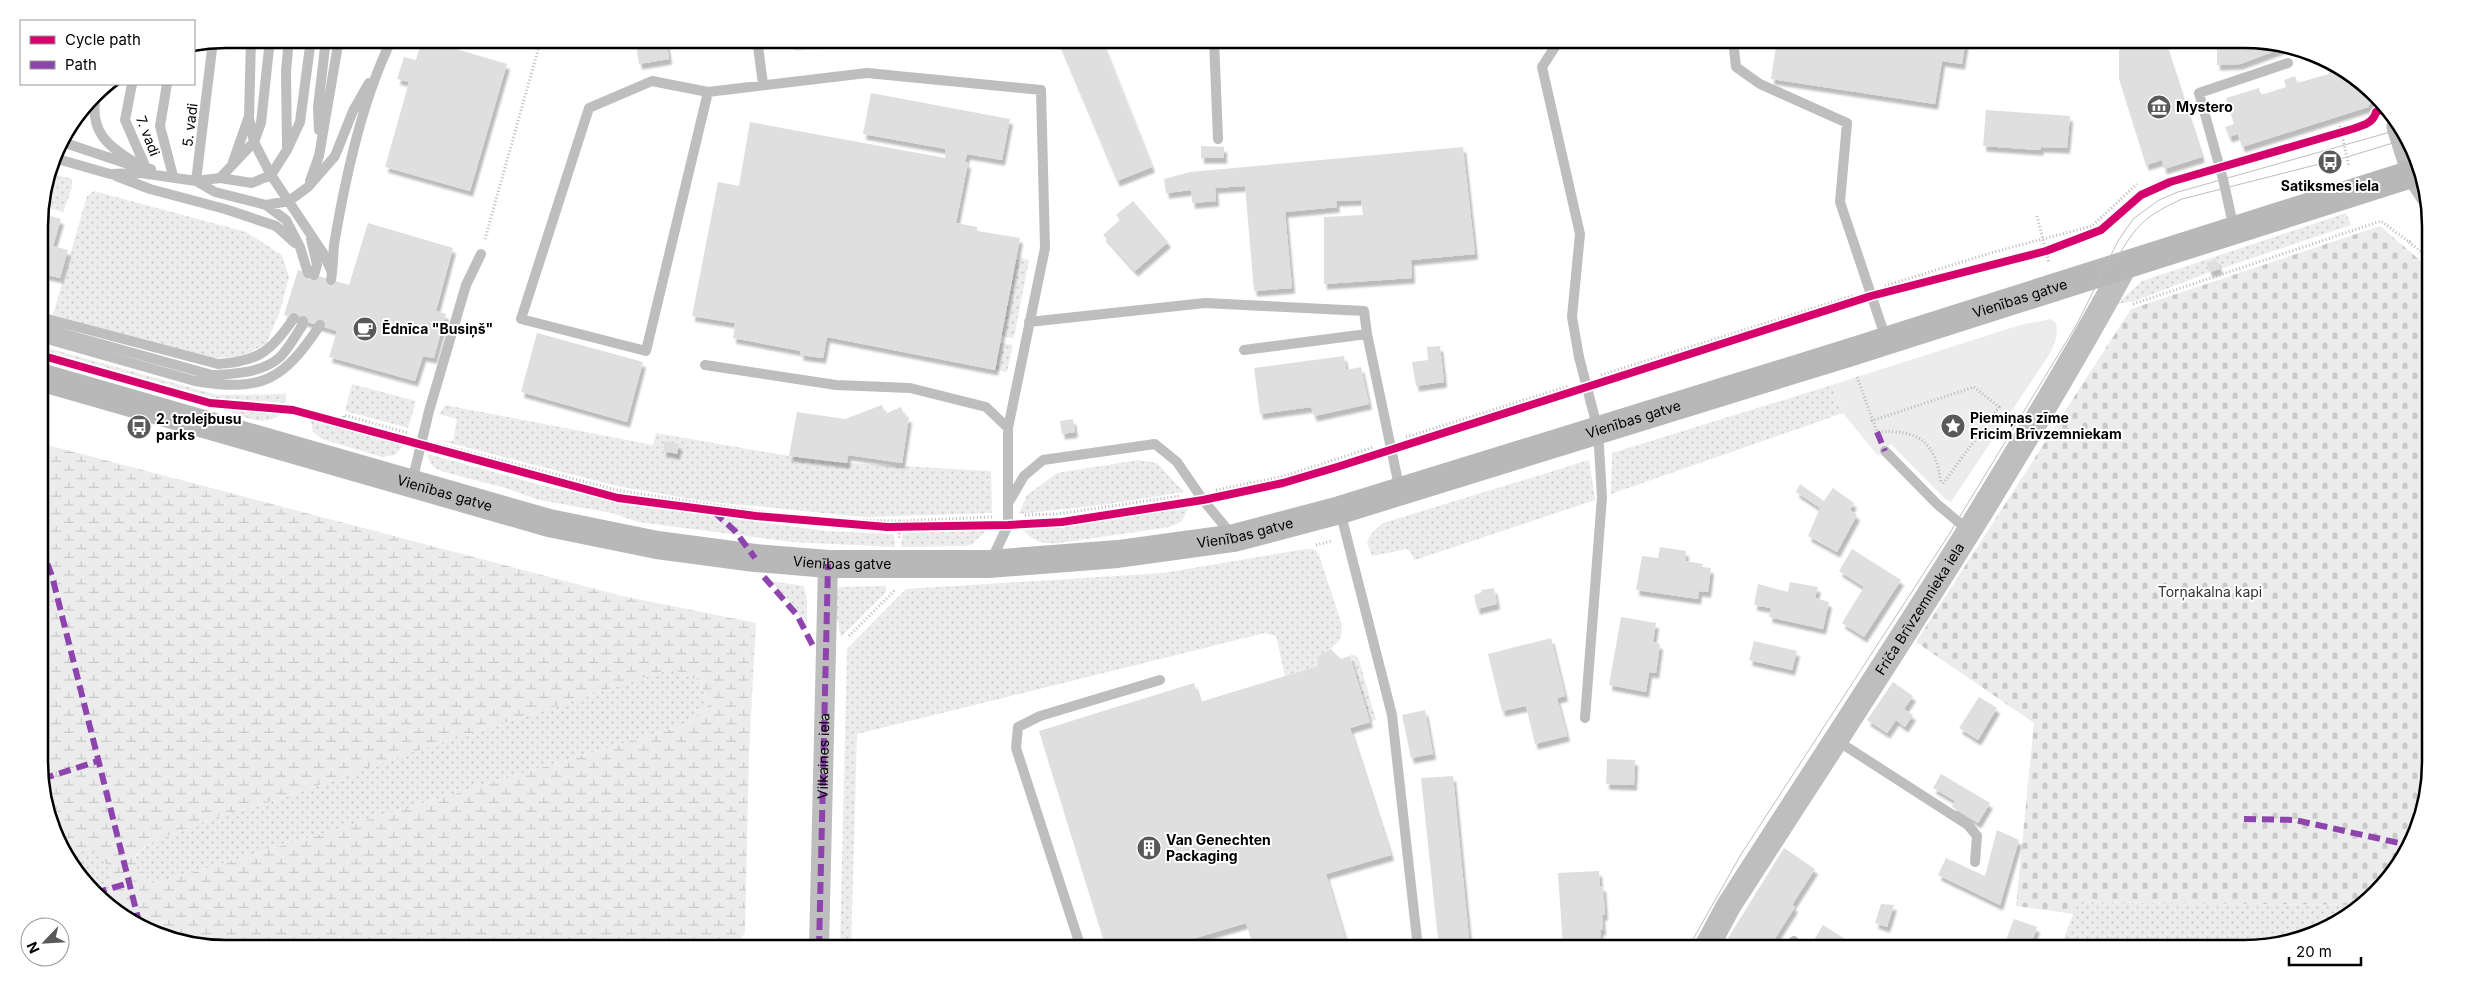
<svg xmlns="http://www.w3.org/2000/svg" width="2469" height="987" font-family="Inter,sans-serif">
<defs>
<pattern id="grass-dots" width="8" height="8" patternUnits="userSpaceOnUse" patternTransform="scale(1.25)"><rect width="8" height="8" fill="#ececec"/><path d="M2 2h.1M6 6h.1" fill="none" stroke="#c9c9c9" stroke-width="1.8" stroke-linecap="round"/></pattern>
<pattern id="wetland-marsh" width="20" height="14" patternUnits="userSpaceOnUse" patternTransform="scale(1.25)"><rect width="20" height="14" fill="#ececec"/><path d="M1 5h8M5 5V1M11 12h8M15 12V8" fill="none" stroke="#c9c9c9"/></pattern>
<pattern id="cemetery-stones" width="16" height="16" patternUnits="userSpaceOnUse" patternTransform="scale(1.25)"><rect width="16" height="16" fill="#ececec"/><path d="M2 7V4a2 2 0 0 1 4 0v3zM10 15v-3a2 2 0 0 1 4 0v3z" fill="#c9c9c9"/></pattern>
<filter id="shadow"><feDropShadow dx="3" dy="5.5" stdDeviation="1" flood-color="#0004"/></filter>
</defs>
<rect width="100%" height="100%" fill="#fff"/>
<path fill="url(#grass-dots)" d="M50,173L72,179V188L63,212L41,206Z
M94,191L246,232L282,255L289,277L280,311L266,344L241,357L201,358L53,315L87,196Z
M2346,213L2351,225L2220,269L2216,259L2206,263L2210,272L2135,301L2117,304L2142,281Z
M1020,255L1021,258L1029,260L1014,338L1001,336L1016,260H1019Z
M1000,343L1013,345L1007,372L995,370Z
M40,346L217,395L284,394L286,392V403L216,398L40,349Z
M352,384L416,401L408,428L345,411Z
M1832,385L1843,413L1611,494L1612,453Z
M445,405L653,445L656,433L789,456L847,463L991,471L992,513L864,517L703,501L617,486L442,441H453L457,419L439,414Z
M223,409L282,413C264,429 244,416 223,409Z
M310,418L404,445L395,455L382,457L322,439L313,432Z
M428,454L541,485L631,505L826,531L894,534L895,547L792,542L638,522L612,513L539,500L506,488L444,472C435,469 428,464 428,454Z
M1138,460L1157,463L1184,492L1102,505L1019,514L1027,495L1057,473Z
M1589,460L1595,500L1415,560L1408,549L1372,556L1367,542L1372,533L1383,523Z
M1188,508L1182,521L1170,527L1059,543C1044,545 1033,541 1023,530L1067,526Z
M986,531L972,544L965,546L901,547L903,533Z
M1306,549H1314L1319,555L1342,625L1341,638L1331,649L1317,657L1318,666L1285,676L1276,636L1265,633L857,734L851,948H840L847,649L906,589L1163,573Z
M771,581L804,586L807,600V628L789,600Z
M886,586V592L841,637L833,600L839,587Z
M1350,655H1355L1359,660L1376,720L1370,722Z
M672,669L700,681L709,705L687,724L154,884L138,871L134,858L148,844L213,818L276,800L413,752Z
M84,850L100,854C113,875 118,880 105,902L85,884L66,856Z
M2078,902L2362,905L2357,910L2304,938L2263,943L2251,948H2060Z"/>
<path fill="url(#wetland-marsh)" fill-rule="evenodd" d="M40,443L622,596L756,623L749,753L745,933L732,948H226L165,938L122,917L105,902C117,880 114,874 99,854L84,850L66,856L58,844L42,797ZM672,669L700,681L709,705L687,724L154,884L138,871L134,857L148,844L213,818L276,800L413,752Z"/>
<path fill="url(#cemetery-stones)" d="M2380,226L2429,268L2430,761L2420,822L2392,875L2362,905L2078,902L2074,914L2016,906L2034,723L1916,642L2131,309Z"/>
<path fill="#ececec" d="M2051,319L2056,323C2059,337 2054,346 2047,358L1951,502L1945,499L1891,444L1878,456L1843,413L1832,385L2020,325Z"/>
<path fill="#dfdfdf" filter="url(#shadow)" d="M422,39L507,64L470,191L385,167L409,82L397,79L404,57L416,60Z
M635,39H666L669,59L639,64Z
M791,39H839V40L792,44Z
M1057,39H1101L1152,167L1117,181Z
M1777,39H1966L1962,64L1942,61L1935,104L1771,79Z
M2151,39H2163L2202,157L2164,169L2162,160L2146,165L2119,79V49Z
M2217,39H2243L2289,46L2240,64L2217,65Z
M2329,61L2347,70L2373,93V99L2368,107L2242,147L2238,134L2229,137L2225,127L2234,124L2226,98L2259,88L2261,95L2286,87L2284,80L2295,76L2297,83L2329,74Z
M871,93L1010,119L1002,160L967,154L965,162L968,163L956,223L977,227V231L1020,238L995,370L827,337L823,358L800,355L801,351L733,338L735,323L692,316L718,182L739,186L750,122L945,158L946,149L863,134Z
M1986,110L2070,116L2067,148L2041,147L2040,150L1983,146Z
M1201,146L1224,147V158H1201Z
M1463,147L1475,254L1411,260L1412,278L1324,284V217L1363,215L1361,200L1336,201L1337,207L1285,212L1292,288L1254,291L1245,186L1215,188L1216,201L1192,203L1191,190L1166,193L1164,179L1190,172Z
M1133,201L1168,242L1135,271L1103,235L1120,220L1116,215Z
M39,213L61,219L53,246L68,250L60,278L39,273Z
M368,223L453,248L436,311L446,314L434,358L423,356L415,381L329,357L337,331L284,315L298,270L349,285Z
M2216,259L2220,269L2210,272L2206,263Z
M537,333L643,362L627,422L521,392Z
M1440,346L1444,382L1416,386L1412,362L1428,360L1427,347Z
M1344,356L1346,370L1361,367L1369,404L1314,416L1311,407L1260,414L1254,368Z
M882,405L885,414L901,407L905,417H909L902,463L848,455L847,463L789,456L797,412L845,419Z
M1073,419L1075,432L1062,434L1060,421Z
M665,441L679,444L677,454L663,451Z
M1800,484L1824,501L1833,488L1854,503L1850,510L1857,515L1837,552L1808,536L1820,508L1796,492Z
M1660,547L1686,551L1685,561L1703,564L1702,567L1711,568L1708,592L1699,591L1698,599L1636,590L1642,556L1658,558Z
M1852,549L1901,580L1864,637L1842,623L1864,587L1839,571Z
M1790,582L1818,587L1815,598L1829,602L1823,629L1769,617L1771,608L1754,605L1758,584L1788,592Z
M1494,588L1497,604L1477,609L1474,595L1482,592L1481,590Z
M1621,617L1656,623L1653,642L1660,644L1656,673L1649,672L1646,692L1609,685Z
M1551,638L1565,696L1557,698L1567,736L1535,744L1526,706L1502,711L1488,654Z
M1754,641L1797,651L1792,670L1749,660Z
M1331,649L1341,659L1350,656L1370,722L1350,728L1391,855L1326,874L1348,948H1254L1246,923L1162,948H1106L1039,731L1194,683L1200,702L1318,666L1317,657Z
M1893,682L1913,696L1904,709L1913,715L1905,727L1896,720L1887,733L1867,720Z
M1979,697L1997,708L1978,740L1959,728Z
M1425,710L1433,754L1411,758L1402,715Z
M1607,759L1635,760L1634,785L1606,784Z
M1941,774L1990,803L1978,823L1952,807L1955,801L1933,788Z
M1453,776L1470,948H1439L1421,778Z
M1997,830L2019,840L2000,905L1938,875L1946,858L1985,876Z
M1784,848L1815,869L1792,905L1795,907L1769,948H1750L1728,938Z
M1599,871L1600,886H1603L1605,915H1602L1603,930H1600L1601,945L1563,947L1558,873Z
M1881,904L1894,905L1887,927L1875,923Z
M2014,919L2037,927L2030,948H2003Z
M1823,925L1856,946L1855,948H1809Z
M1872,941L1885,945L1884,948H1871Z"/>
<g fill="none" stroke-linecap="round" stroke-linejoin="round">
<path stroke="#b9b9b9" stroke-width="3" stroke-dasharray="1 2.5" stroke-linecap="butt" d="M2340,126L2349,167
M2037,216L2049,263
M485,239L541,39
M2409,242L2429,258
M1885,286L1994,252L2092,226L2137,184
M2133,304L2381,221L2409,242L2413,240
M1601,375L1855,295
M1857,377L1877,432C1919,429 1936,442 1941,484
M1871,421L1974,387L1999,407L1942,485
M342,424L344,415L408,433
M1406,437L1569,386
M437,444L621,491L777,514L854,520L900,521L899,539
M1216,490L1281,477L1374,447
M1025,515L1057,514L1180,496
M900,521L992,517
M1316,545L1331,541
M849,636L895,590"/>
<path stroke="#bebebe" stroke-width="10" d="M251,39L249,118L254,142L271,175L323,253L332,272
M757,39L763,84
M1214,39L1218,139
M1560,39L1542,67L1580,234L1572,317L1579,357L1598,430L1602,497L1585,718
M1737,39L1734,49L1736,67L1760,84L1847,123L1840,202L1886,339
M213,41L196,181L220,178L252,183L271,175L287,150L300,122L311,39
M132,84L125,120L146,168
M167,84L160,126L173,176
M708,92L652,81L589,108L521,319L646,351L708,92L867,73L1041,90L1045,248L1008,428V525L991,561
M96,94C89,130 106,146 136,163
M319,130L318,107L326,39
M59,141L125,163L151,169
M287,147L286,71L289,39
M54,158L110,174L141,173L196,181L215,192L266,205L286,220L300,247L308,273
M233,162L248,119
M116,176L150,189L225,209L276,226L295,243
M220,178L254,142L261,123L270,39
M310,181L319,156L339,39
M266,205L289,201L308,187L335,156L353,111L369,83
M2234,229L2223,179L2199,93L2288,63
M311,239L317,265L314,275
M331,280C333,268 333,257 334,245C345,179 362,99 392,39
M40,317L218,364C259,362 272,350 294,318
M1029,322L1205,303L1364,311L1367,334
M40,327L212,375C234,374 261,373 279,358C288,350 295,336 302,326L303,321
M40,337L195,381C262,392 283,381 320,325
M1244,350L1367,334L1400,491
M705,365L836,385L910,388L986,407L1008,428
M1885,451L1937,504L1968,530
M412,482L429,411L466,285L481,254
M1010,500L1024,476L1043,460L1155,444L1177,462L1203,500L1232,535
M1340,511L1392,715L1418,948
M1836,740L1968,825L1977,836L1975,862
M1081,948L1016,748L1018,727L1040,716L1160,680
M1789,948L1794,941"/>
<path stroke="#bebebe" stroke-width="20" d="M819,948L828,564"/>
<g stroke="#bebebe" stroke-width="25">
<path d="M2399,127L2414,174L2427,194"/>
<path id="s1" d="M1706,948L1728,907C1864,695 2005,485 2126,264"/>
</g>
<path stroke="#b8b8b8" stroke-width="28" id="s2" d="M40,377L549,523L657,545L755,558L828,564H989L1118,554L1234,538L1340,510L1848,353L2421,171"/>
<path stroke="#bebebe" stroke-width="1" d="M2116,260C2136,225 2145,216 2182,199L2347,157L2406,139
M1688,948L1740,856L1948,536L2077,324L2118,241L2133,219L2159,200L2178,192L2401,129
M1700,948L1740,875L1955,544L2086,325L2097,301"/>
<g stroke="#8e44ad" stroke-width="6" stroke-dasharray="12 6" stroke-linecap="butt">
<path d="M1877,432L1885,451"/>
<path d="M714,512L735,531L755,558"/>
<path d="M41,547L52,576L140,926"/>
<path d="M764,577L797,615L814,648"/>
<path d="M42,779L98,761"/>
<path d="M2244,819L2295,820L2408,845"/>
<path d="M95,893L129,883"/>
<path id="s3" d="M819,948L828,564"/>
</g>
<defs>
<path id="cycleway" d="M40,355L210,403L293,410L618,498L756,516L887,527L1008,525L1062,522L1203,500L1283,483L1337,467L1871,296L2046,251L2101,230L2141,195L2170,182L2349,130C2361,126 2373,124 2376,112L2387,107"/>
</defs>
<use href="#cycleway" stroke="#fff" stroke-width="11"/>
<use href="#cycleway" stroke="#d6006c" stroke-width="8"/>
</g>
<defs>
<symbol id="museum-disc" viewBox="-11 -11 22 22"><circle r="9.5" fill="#595959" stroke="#fff"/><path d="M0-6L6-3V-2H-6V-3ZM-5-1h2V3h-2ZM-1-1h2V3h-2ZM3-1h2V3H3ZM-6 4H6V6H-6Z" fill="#fff"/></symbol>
<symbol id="bus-disc" viewBox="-11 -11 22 22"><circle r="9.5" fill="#595959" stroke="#fff"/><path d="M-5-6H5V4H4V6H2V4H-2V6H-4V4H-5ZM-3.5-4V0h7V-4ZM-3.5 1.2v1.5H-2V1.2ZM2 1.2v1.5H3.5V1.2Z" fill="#fff"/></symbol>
<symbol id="cafe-disc" viewBox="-11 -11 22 22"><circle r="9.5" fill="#595959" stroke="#fff"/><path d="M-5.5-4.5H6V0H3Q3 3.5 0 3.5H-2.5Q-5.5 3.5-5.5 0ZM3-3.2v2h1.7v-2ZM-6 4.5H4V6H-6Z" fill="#fff"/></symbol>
<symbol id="sight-disc" viewBox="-11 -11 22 22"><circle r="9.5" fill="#595959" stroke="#fff"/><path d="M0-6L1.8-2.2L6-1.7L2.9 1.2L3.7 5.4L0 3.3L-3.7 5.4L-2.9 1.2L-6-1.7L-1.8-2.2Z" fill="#fff"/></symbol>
<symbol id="building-disc" viewBox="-11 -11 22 22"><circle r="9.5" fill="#595959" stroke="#fff"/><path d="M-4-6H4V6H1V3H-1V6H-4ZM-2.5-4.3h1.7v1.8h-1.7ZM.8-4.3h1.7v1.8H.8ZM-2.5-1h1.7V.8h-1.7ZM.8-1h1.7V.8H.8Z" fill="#fff"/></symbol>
</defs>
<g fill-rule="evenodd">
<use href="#museum-disc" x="2145" y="93" width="28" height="28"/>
<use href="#bus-disc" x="2316" y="148" width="28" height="28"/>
<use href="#cafe-disc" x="351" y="315" width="28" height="28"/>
<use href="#sight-disc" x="1939" y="412" width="28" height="28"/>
<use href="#bus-disc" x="125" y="413" width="28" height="28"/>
<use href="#building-disc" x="1135" y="834" width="28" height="28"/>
</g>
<g text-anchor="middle" stroke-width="4" stroke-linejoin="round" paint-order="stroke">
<g font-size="14" font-weight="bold" fill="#000" stroke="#fff" text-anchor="start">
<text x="2176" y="112">Mystero</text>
<text x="2330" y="191" text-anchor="middle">Satiksmes iela</text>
<text x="382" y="334">Ēdnīca "Busiņš"</text>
<text x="1970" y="423">Piemiņas zīme<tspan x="1970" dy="16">Fricim Brīvzemniekam</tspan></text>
<text x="156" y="424">2. trolejbusu<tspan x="156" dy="16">parks</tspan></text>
<text x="1166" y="845">Van Genechten<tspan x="1166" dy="16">Packaging</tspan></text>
</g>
<g font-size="14" fill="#000" stroke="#fff">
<text transform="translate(190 125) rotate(-83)" y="5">5. vadi</text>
<text transform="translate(148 136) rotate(69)" y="5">7. vadi</text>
<text dy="5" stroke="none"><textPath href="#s2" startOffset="2041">Vienības gatve</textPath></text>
<text dy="5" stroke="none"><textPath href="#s2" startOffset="1636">Vienības gatve</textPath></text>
<text dy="5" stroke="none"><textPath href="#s2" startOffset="421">Vienības gatve</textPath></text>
<text dy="5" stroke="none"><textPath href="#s2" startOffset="1231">Vienības gatve</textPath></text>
<text dy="5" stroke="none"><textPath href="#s2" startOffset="826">Vienības gatve</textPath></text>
<text dy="5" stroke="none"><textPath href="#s1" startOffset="401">Friča Brīvzemnieka iela</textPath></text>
<text dy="5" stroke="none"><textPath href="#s3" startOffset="192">Vilkaines iela</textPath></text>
</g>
<g font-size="14" fill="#333" stroke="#fff">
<text x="2210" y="597">Torņakalna kapi</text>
</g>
</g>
<path d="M0 0H2469V987H0ZM226 48H2244A178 178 0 0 1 2422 226V762A178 178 0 0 1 2244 940H226A178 178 0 0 1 48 762V226A178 178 0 0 1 226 48Z" fill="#fff" fill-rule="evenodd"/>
<path fill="none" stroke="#000" stroke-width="2.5" d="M226 48H2244A178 178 0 0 1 2422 226V762A178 178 0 0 1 2244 940H226A178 178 0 0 1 48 762V226A178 178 0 0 1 226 48Z"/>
<rect x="20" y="20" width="175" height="65" fill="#ffffff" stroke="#999999"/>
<rect x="30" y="36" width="25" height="8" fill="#d6006c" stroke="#999999"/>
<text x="65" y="45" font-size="15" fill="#000000">Cycle path</text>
<rect x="30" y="61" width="25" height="8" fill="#8e44ad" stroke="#999999"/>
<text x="65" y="70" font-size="15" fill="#000000">Path</text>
<g transform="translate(45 942) rotate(245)"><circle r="24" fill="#ffffff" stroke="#999999"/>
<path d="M0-4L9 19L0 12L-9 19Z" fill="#595959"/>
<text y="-8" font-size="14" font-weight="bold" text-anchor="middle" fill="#000000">N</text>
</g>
<path d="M2289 957v8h72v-8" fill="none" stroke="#000000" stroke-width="2.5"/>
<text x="2296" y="957" font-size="15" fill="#000000" stroke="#ffffff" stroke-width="4" paint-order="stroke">20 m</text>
</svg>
